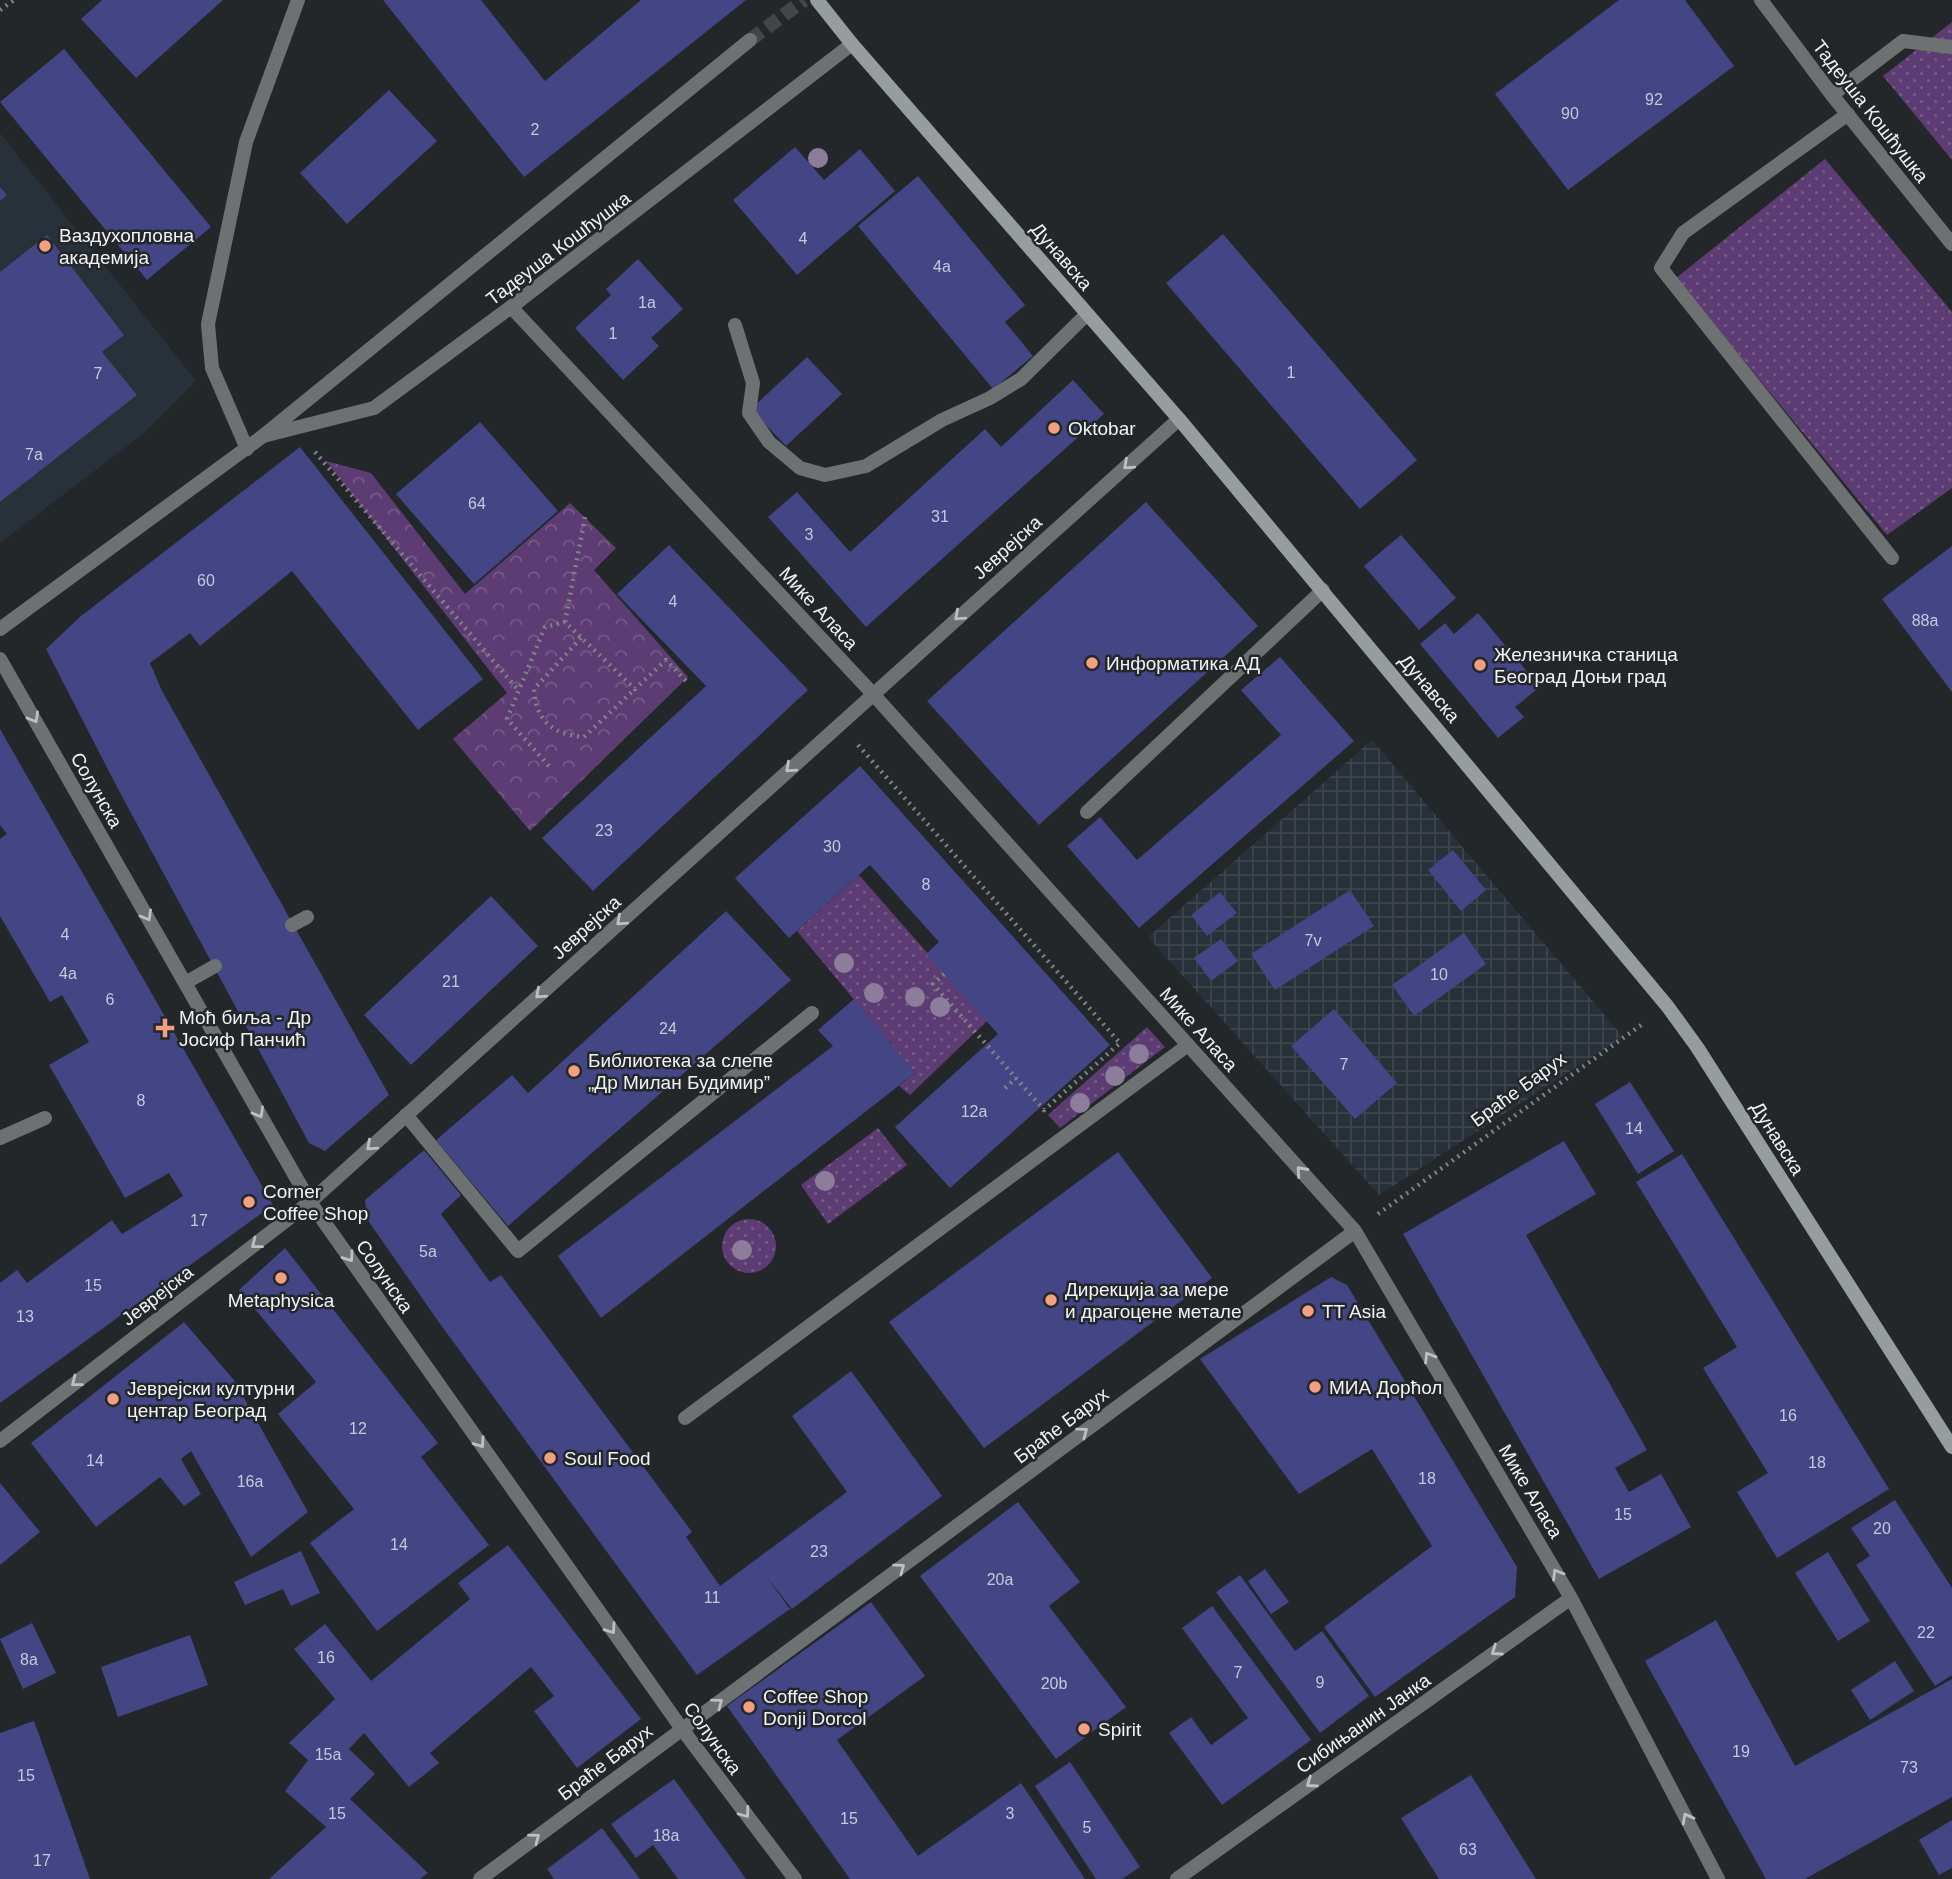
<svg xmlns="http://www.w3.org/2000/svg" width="1952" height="1879" font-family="Helvetica,sans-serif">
<defs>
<pattern id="industrial-grid" width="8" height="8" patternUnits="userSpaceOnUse" patternTransform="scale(1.75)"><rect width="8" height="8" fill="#283039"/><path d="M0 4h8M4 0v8" fill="none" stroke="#3d444c"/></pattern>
<pattern id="grass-dots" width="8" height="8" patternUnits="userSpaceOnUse" patternTransform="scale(1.75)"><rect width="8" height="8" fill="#5d3c73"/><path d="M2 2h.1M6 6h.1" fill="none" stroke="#755988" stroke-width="1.8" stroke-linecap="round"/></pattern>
<pattern id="park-crowns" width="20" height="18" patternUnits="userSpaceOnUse" patternTransform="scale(1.75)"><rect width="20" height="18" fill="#5d3c73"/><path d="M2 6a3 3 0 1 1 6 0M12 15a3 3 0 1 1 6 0" fill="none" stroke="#755988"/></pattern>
</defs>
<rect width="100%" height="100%" fill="#23272a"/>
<path fill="#283039" d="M0,133L196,381L143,434L0,543Z"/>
<path fill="url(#industrial-grid)" d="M1372,740L1623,1037L1379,1195L1148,937Z"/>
<path fill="url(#grass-dots)" d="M1952,22V160L1883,76Z
M1825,159L1952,312V488L1887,535L1676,278Z
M859,875L987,1021L910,1095L899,1086L915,1073L797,931Z
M1147,1027L1165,1047L1060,1128L1048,1115Z
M878,1128L907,1165L828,1224L801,1185Z
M722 1246a27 27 0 1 1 54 0a27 27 0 1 1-54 0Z"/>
<path fill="url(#park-crowns)" d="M326,461L371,473L465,594L570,503L616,548L594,570L688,677L530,831L453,739L507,693Z"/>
<path fill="#434584" d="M102,0H223L136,78L81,19Z
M383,0H481L545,81L641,0H746L524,177Z
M1619,0H1685L1734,66L1568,190L1495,94Z
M64,49L211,227L147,280L0,102Z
M389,90L437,141L347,224L300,173Z
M795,147L824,180L860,149L895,191L797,275L733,200Z
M918,176L1025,305L1005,322L1033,356L993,389L858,226Z
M0,187L7,195L0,201Z
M1223,234L1417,460L1360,509L1166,283Z
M47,235L124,335L102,352L137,395L0,502V272Z
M638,259L683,309L651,338L659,346L623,380L575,328L611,295L606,289Z
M807,357L842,394L786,446L751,409Z
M1073,380L1104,414L866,627L768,517L797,492L850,552L985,429L1001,447Z
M480,422L558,511L474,584L396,494Z
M300,447L483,679L418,730L292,571L200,646L190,633L150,663L162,691L389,1095L325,1151L309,1143L118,789L46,649L81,616Z
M1146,502L1258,626L1039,825L927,701Z
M1401,535L1456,598L1419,630L1364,566Z
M669,545L808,690L593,891L542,838L706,686L617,594Z
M1952,546V692L1882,599Z
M1478,613L1540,687L1515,707L1524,717L1498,738L1420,644L1445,623L1454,634Z
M1280,657L1354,741L1139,928L1067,846L1100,817L1137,860L1281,735L1241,690Z
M0,729L273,1205L0,1403V1283L17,1270L27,1283L112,1220L122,1234L183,1196L169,1173L125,1198L49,1065L89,1042L62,995L50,1002L0,916V839L7,834L0,825Z
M860,766L1110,1045L950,1188L895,1127L998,1034L926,954L939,942L870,865L789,938L735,878Z
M1453,850L1486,890L1461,911L1428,870Z
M1350,890L1374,926L1275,990L1251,954Z
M1220,892L1237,913L1207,936L1191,915Z
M491,896L538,946L411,1065L364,1015Z
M726,911L791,980L508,1226L436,1140L512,1075L528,1093Z
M1464,933L1486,964L1414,1016L1392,985Z
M1221,939L1238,961L1211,981L1194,958Z
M854,999L915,1073L601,1318L558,1256L833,1046L818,1030Z
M1334,1009L1397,1083L1355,1119L1291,1046Z
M1630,1082L1674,1151L1638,1174L1595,1104Z
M1564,1141L1596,1194L1526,1235L1647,1450L1615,1468L1629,1492L1661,1474L1691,1527L1599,1579L1403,1234Z
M424,1150L461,1195L441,1214L490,1282L501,1275L692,1532L686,1537L720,1586L847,1492L792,1416L851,1371L942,1496L792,1609L766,1576L790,1609L697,1675L438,1321L367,1219L365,1200Z
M1118,1152L1212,1278L984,1448L889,1322Z
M1682,1154L1889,1489L1777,1558L1737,1492L1768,1473L1703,1368L1737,1347L1636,1182Z
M285,1248L438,1443L421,1457L489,1545L377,1631L310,1543L354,1509L278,1414L316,1382L239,1290Z
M1331,1277L1347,1285L1517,1567L1515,1597L1375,1697L1324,1627L1432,1546L1372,1449L1299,1494L1200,1359Z
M184,1322L234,1380L308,1512L251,1557L191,1451L181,1459L201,1494L184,1506L160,1477L96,1527L31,1443Z
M0,1483L40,1532L0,1565Z
M1895,1500L1952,1588V1675L1935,1686L1856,1565L1870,1556L1851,1528Z
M1018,1502L1080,1582L1049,1606L1126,1707L1056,1759L920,1576Z
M508,1545L641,1719L577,1768L534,1711L554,1696L531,1667L430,1753L439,1763L409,1787L364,1733L349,1749L375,1774L350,1799L428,1873L420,1879H269L326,1827L285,1791L308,1760L289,1743L335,1699L294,1649L325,1624L371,1681L470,1599L458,1583Z
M301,1551L320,1593L291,1606L283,1589L245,1605L234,1582Z
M1828,1552L1870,1621L1838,1641L1795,1573Z
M1265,1569L1289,1602L1271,1614L1248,1581Z
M1240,1575L1295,1651L1322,1631L1369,1696L1320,1733L1216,1592Z
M871,1602L925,1676L837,1740L918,1856L1021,1783L1085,1879H850L727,1706Z
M1212,1606L1311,1740L1222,1805L1169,1733L1191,1717L1211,1745L1248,1718L1182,1628Z
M1716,1620L1795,1766L1952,1679V1797L1805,1879H1766L1645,1661Z
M32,1623L56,1673L23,1689L0,1639Z
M190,1635L208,1685L118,1717L101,1667Z
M1895,1661L1914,1691L1870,1720L1851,1690Z
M34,1721L68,1816L90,1879H0V1733Z
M1070,1762L1140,1867L1122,1879H1096L1035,1786Z
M1471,1775L1536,1879H1439L1401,1818Z
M674,1779L732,1859L746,1879H678L653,1845L636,1858L611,1824Z
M1952,1820V1868L1939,1875L1919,1840Z
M602,1828L640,1879H554L547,1869Z"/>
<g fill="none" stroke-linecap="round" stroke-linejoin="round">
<path stroke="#424649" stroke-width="14" stroke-dasharray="14 7" stroke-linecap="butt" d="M750,40L804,0"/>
<path stroke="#808386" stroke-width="4.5" stroke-dasharray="2 5" stroke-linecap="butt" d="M0,10L14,0
M315,452L519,691
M585,517L565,622L635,689L666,660L687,682
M581,638L534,689C536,721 552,734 584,737L635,689
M858,745L1120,1043L1044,1110L933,984L944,974
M549,766L507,719L545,627L565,622
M1005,1088L1016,1078
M1378,1214L1644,1023"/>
<path stroke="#6e7172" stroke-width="14" d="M1832,95L1903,41L1952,47
M1848,114L1683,233L1661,268L1892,558
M735,325L753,383L749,413L769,442L800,468L825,475L866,466L942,420L990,398L1021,379L1087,314
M247,449L212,368L208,324L246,142L298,0
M1087,812L1323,590
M292,925L307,917
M185,983L215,966
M406,1115L518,1251L812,1013
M685,1418L1188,1045"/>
<path stroke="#6e7172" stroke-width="14" d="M1761,0L1832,95L1952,244
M511,307L873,694L1355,1231L1571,1598L1718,1879
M263,436L750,40
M0,659L310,1202L682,1729L795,1879
M0,1138L45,1118
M0,1441L310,1202L1179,419
M480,1879L1355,1231
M1177,1879L1571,1598"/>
<path stroke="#6e7172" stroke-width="14" d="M0,629L263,436L374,408L511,307L852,44"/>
<path stroke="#979c9d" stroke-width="14" d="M817,0L852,44L1179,419L1668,1007L1697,1047L1952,1447"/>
</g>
<g fill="#8c7d9b">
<circle cx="818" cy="158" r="10"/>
<circle cx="844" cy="963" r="10"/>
<circle cx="874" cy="993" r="10"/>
<circle cx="915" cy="997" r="10"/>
<circle cx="940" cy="1007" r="10"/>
<circle cx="1139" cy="1054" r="10"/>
<circle cx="1115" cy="1076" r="10"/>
<circle cx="1080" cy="1103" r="10"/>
<circle cx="825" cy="1181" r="10"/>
<circle cx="742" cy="1250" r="10"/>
</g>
<defs><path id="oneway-chevron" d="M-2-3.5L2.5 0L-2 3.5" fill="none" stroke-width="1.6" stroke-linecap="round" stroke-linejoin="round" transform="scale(1.75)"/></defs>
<g stroke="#bdbfc1">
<use href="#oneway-chevron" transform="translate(1128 465) rotate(138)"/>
<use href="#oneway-chevron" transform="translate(959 616) rotate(138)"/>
<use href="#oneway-chevron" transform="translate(34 718) rotate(60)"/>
<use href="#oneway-chevron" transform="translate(790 768) rotate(138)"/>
<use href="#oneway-chevron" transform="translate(147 916) rotate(60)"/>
<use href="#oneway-chevron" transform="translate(621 921) rotate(138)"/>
<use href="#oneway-chevron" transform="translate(540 994) rotate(138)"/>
<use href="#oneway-chevron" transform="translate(259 1113) rotate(60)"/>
<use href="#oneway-chevron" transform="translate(371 1146) rotate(138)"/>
<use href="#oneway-chevron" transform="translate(1301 1171) rotate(-132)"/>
<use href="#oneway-chevron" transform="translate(256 1244) rotate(142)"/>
<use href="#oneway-chevron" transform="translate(349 1257) rotate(55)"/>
<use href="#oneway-chevron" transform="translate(1429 1357) rotate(-121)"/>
<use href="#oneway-chevron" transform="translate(76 1382) rotate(142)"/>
<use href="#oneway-chevron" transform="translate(1083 1432) rotate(-37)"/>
<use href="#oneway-chevron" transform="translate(480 1443) rotate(55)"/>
<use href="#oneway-chevron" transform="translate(900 1568) rotate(-37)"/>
<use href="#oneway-chevron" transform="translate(1557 1574) rotate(-121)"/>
<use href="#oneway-chevron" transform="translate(611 1629) rotate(55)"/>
<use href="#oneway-chevron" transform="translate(1496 1651) rotate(145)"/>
<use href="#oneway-chevron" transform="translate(718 1703) rotate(-37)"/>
<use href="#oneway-chevron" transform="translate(1311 1783) rotate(145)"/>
<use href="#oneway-chevron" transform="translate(745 1813) rotate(53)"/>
<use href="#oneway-chevron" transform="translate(1687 1818) rotate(-118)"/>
<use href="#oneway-chevron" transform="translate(535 1838) rotate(-37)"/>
</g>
<g fill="#f2a07f" stroke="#23272a" stroke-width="2.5">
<circle cx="45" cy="246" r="7"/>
<circle cx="1054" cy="428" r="7"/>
<circle cx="1092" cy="663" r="7"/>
<circle cx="1480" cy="665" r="7"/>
<path d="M161.5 1017.5h7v7h7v7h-7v7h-7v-7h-7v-7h7z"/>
<circle cx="574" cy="1071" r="7"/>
<circle cx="249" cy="1202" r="7"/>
<circle cx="281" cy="1278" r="7"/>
<circle cx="1051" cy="1300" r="7"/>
<circle cx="1308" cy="1311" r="7"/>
<circle cx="1315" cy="1387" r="7"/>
<circle cx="113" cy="1399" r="7"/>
<circle cx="550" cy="1458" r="7"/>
<circle cx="749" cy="1707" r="7"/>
<circle cx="1084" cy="1729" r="7"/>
</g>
<g text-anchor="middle" stroke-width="5" stroke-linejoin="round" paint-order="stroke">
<g font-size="16" fill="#c6c8da">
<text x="1654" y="105">92</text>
<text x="1570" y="119">90</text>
<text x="535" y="135">2</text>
<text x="803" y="244">4</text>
<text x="942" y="272">4a</text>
<text x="647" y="308">1a</text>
<text x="613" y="339">1</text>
<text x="1291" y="378">1</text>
<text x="98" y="379">7</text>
<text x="34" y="460">7a</text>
<text x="477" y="509">64</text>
<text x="940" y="522">31</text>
<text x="809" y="540">3</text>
<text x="206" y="586">60</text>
<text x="673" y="607">4</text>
<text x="1925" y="626">88a</text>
<text x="604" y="836">23</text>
<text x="832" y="852">30</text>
<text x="926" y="890">8</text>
<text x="65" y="940">4</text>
<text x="1313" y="946">7v</text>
<text x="68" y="979">4a</text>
<text x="1439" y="980">10</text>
<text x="451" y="987">21</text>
<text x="110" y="1005">6</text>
<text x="668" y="1034">24</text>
<text x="1344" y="1070">7</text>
<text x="141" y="1106">8</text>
<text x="974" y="1117">12a</text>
<text x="1634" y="1134">14</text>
<text x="199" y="1226">17</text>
<text x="428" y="1257">5a</text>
<text x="93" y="1291">15</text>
<text x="25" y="1322">13</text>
<text x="1788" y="1421">16</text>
<text x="358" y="1434">12</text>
<text x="95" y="1466">14</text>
<text x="1817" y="1468">18</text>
<text x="1427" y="1484">18</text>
<text x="250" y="1487">16a</text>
<text x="1623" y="1520">15</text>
<text x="1882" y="1534">20</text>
<text x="399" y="1550">14</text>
<text x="819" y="1557">23</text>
<text x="1000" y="1585">20a</text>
<text x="712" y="1603">11</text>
<text x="1926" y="1638">22</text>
<text x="326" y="1663">16</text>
<text x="29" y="1665">8a</text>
<text x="1238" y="1678">7</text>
<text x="1320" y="1688">9</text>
<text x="1054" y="1689">20b</text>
<text x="1741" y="1757">19</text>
<text x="328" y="1760">15a</text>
<text x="1909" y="1773">73</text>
<text x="26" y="1781">15</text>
<text x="337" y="1819">15</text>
<text x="1010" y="1819">3</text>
<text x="849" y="1824">15</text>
<text x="1087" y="1833">5</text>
<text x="666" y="1841">18a</text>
<text x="1468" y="1855">63</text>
<text x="42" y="1866">17</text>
</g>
<g font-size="19" fill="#f1f3f6" stroke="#23272a">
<text transform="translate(1871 111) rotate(52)" y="7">Тадеуша Кошћушка</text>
<text transform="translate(558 248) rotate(-37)" y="7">Тадеуша Кошћушка</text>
<text transform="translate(1062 256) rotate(49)" y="7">Дунавска</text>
<text transform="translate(1007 547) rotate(-42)" y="7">Јеврејска</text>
<text transform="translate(819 608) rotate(47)" y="7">Мике Аласа</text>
<text transform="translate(1430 688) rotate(50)" y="7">Дунавска</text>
<text transform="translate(97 790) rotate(60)" y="7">Солунска</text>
<text transform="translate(586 927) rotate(-42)" y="7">Јеврејска</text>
<text transform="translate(1199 1029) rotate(48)" y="7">Мике Аласа</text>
<text transform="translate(1518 1089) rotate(-36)" y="7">Браће Барух</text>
<text transform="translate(1778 1138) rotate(58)" y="7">Дунавска</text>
<text transform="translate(385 1276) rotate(55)" y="7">Солунска</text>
<text transform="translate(157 1295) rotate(-38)" y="7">Јеврејска</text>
<text transform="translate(1061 1425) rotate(-37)" y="7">Браће Барух</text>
<text transform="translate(1531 1491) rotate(59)" y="7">Мике Аласа</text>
<text transform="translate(1363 1723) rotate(-35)" y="7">Сибињанин Јанка</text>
<text transform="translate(713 1738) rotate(54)" y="7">Солунска</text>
<text transform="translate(605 1762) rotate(-37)" y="7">Браће Барух</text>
</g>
<g font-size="19" fill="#f1f3f6" stroke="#23272a" text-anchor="start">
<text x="59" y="242">Ваздухопловна<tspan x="59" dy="22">академија</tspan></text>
<text x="1068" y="435">Oktobar</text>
<text x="1494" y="661">Железничка станица<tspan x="1494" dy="22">Београд Доњи град</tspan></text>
<text x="1106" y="670">Информатика АД</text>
<text x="179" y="1024">Моћ биља - Др<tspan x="179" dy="22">Јосиф Панчић</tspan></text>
<text x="588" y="1067">Библиотека за слепе<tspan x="588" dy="22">„Др Милан Будимир”</tspan></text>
<text x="263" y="1198">Corner<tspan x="263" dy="22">Coffee Shop</tspan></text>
<text x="1065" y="1296">Дирекција за мере<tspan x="1065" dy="22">и драгоцене метале</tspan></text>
<text x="281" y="1307" text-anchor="middle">Metaphysica</text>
<text x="1322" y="1318">TT Asia</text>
<text x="1329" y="1394">МИА Дорћол</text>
<text x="127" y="1395">Јеврејски културни<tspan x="127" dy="22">центар Београд</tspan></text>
<text x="564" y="1465">Soul Food</text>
<text x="763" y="1703">Coffee Shop<tspan x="763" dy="22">Donji Dorcol</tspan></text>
<text x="1098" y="1736">Spirit</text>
</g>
</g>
</svg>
